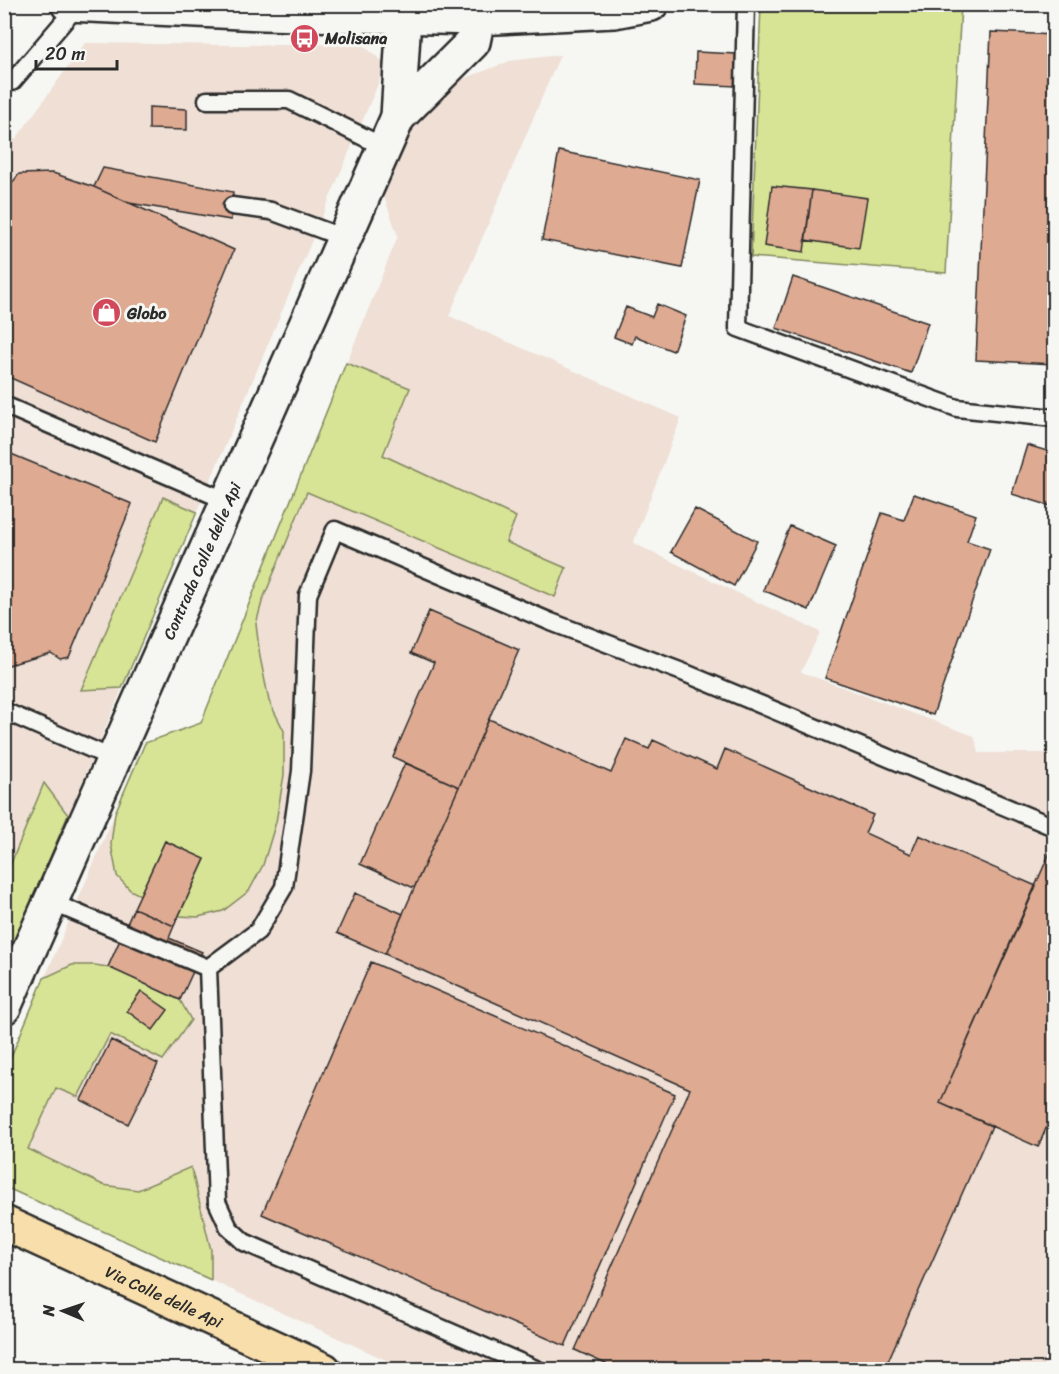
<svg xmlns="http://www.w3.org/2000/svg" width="1059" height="1374" font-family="Sriracha,sans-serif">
<rect width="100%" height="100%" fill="#f6f6f2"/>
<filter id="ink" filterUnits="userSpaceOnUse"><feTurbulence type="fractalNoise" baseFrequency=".0167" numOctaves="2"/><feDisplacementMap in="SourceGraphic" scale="12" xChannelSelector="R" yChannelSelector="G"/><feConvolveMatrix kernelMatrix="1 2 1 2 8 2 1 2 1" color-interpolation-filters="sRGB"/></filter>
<g filter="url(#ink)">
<path fill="#efdfd5" d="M85,43L235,45L362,44L386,65L197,512L5,964V139H16Z
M560,55L449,316L681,418L633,543L820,632L801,672L974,736L979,753H1054V1369H406L5,1187V1071L145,743L201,723L398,236L382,191L417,122L458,81L510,61Z"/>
<path fill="#d7e395" stroke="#818760" stroke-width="1.5" d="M761,5H961L946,273L751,257Z
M346,363L410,388L383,455L516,517L506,542L566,568L555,597L307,492L262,602L256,624L260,657L269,701L284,731V775L276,822L263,865L249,891L223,911L198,917L179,916L205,859L165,841L140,895L130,890L117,876L111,844L115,813L145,743L201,723Z
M163,497L197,512L122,688L81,690Z
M44,783L68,815L5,964V878Z
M72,965H94L108,967L180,1000L191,1020L163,1060L110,1034L78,1097L56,1088L28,1149L103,1185L138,1190L191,1167L211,1250V1280L5,1187V1071L44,978Z"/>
<path fill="#deaa92" stroke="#2b2b2b" stroke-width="1.5" d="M991,32L1054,35V364L976,360Z
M696,52L737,54L736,86L695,84Z
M149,107L187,109V130L149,129Z
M559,151L700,180L682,268L542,240Z
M103,168L233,192L231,220L129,203L94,187Z
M53,173L94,187L234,250L155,442L4,375V194L19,174Z
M772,186L812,190L804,252L764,246Z
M812,190L867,198L859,248L805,240Z
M793,277L928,323L911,373L776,328Z
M657,304L686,316L673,351L635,336L632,344L614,337L626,307L652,317Z
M1027,445L1054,453V507L1012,494Z
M4,451L132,504L69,657L60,659L51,653L5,666L4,668Z
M914,494L976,515L967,541L990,549L933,715L825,678L882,513L904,520Z
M695,509L757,541L734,586L671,552Z
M790,526L836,546L809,610L763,590Z
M429,611L519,650L459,787L393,757L434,663L411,653Z
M489,719L611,773L626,739L649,749L653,740L717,769L725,749L873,815L865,833L911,854L919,835L1036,886L940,1103L992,1126L884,1370H619L575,1350L690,1089L385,954Z
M405,763L459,787L414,888L360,864Z
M165,841L205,859L174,926L134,908Z
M1054,843V1110L1038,1147L940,1103Z
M355,893L403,914L385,954L337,933Z
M134,908L174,926L169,938L202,952L180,1000L108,967Z
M371,962L675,1094L565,1346L262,1214Z
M141,991L168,1010L153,1030L127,1011Z
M111,1040L158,1064L128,1124L81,1100Z"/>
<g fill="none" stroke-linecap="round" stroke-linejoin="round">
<defs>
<path id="service" d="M746,4L738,328L957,408L1054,418
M4,82H12L78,5
M207,100H289L384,147
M232,206L271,211L344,238
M4,405L227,501
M4,711L114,759
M51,902L208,968L217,1202L229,1228L244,1242L538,1370
M208,968L258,931L284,887L301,771L308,595L335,530L551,622L685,673L1049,825"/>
<g id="minor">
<path d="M398,117L404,17"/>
<path id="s1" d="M4,1007L398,117L473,42L478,18L474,4"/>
</g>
<path id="secondary" d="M68,4L262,13L478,18L614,11L651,4"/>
<g id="primary">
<path id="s2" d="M4,1223L324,1370"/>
</g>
</defs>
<use href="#service" stroke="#2b2b2b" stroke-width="21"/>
<use href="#minor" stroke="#2b2b2b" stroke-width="38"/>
<use href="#secondary" stroke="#2b2b2b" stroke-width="38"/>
<use href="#primary" stroke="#2b2b2b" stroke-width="38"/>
<use href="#service" stroke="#f6f6f2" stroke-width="16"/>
<use href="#minor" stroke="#f6f6f2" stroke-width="33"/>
<use href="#secondary" stroke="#f6f6f2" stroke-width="33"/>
<use href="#primary" stroke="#f8deab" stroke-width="33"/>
</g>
</g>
<defs>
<symbol id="bus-disc" viewBox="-11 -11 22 22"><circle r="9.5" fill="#d1495b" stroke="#f6f6f2"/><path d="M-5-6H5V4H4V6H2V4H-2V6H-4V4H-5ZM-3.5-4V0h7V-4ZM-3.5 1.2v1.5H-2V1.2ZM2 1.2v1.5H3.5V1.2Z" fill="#fff"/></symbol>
<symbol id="shop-disc" viewBox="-11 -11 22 22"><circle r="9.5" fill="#d1495b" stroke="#f6f6f2"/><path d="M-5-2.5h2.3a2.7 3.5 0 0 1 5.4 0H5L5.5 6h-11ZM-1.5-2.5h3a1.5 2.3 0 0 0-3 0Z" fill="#fff"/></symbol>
</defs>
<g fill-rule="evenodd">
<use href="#bus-disc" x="288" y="22" width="33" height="33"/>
<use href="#shop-disc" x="90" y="296" width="33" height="33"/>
</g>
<g text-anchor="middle" stroke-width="6" stroke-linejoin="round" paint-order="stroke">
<g font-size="16" font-weight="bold" fill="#2b2b2b" stroke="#f6f6f2" text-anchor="start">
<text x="325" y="44">Molisana</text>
<text x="127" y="319">Globo</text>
</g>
<g font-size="16" fill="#2b2b2b" stroke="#f6f6f2">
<text dy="6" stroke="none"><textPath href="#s1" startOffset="488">Contrada Colle delle Api</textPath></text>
<text dy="6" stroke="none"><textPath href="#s2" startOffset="176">Via Colle delle Api</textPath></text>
</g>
</g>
<rect width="1059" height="1374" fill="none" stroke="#f6f6f2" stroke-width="24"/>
<rect x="12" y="12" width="1035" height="1350" fill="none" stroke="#2b2b2b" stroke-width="2" filter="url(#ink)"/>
<g transform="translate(63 1311) rotate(272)" stroke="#f6f6f2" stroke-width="4.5" paint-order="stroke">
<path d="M0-4.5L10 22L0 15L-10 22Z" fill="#2b2b2b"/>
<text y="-9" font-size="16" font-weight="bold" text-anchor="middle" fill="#2b2b2b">N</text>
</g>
<path d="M36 60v9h81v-9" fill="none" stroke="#2b2b2b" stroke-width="3"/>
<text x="45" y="60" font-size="18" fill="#2b2b2b" stroke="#f6f6f2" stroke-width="4.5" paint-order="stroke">20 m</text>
</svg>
